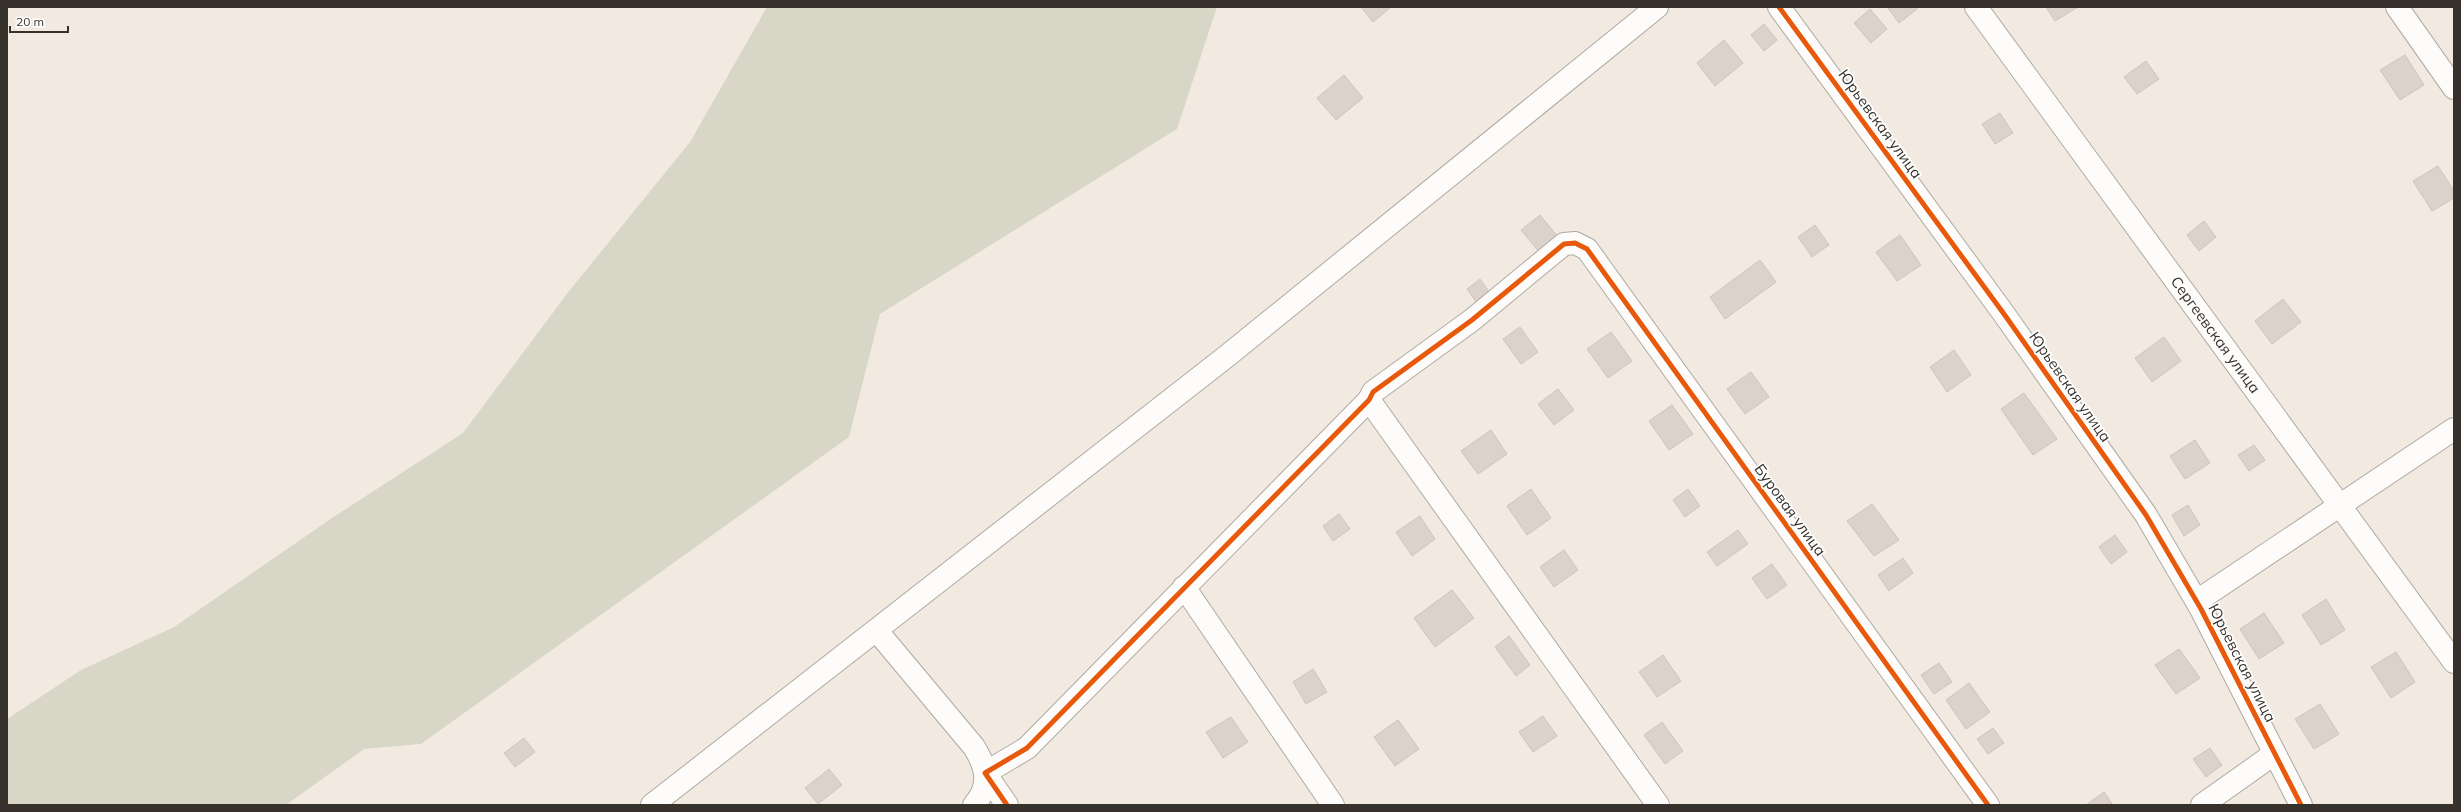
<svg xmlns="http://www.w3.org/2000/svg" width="2461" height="812" font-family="Mulish,sans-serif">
<rect width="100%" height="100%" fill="#f2eae1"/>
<path fill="#d8d7c7" d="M767,7H1217L1177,129L880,314L849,437L421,744L364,749L286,805H7V719L81,670L174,627L332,518L463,433L566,295L690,142Z"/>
<path fill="#ddd2cb" stroke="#ccc4bf" d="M1361,7H1391L1373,22Z
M1887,7H1915L1917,9L1899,23Z
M2046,7H2078L2055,21Z
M1870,9L1887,29L1871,43L1854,23Z
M1764,24L1777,40L1764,51L1751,35Z
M1724,40L1743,63L1715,86L1697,63Z
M2405,55L2424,85L2400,100L2380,70Z
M2146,61L2159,79L2137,94L2124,77Z
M1344,75L1363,98L1336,120L1317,98Z
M2000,113L2013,133L1995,144L1982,124Z
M2438,166L2454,191V198L2432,211L2413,181Z
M1540,215L1558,237L1540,253L1521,230Z
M2204,221L2216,237L2199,251L2187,235Z
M1815,225L1829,245L1812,257L1798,237Z
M1900,235L1921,265L1897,281L1876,252Z
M1760,260L1776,282L1725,319L1710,297Z
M1480,279L1490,293L1477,303L1467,289Z
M2283,299L2301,322L2272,344L2255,321Z
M1520,327L1538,352L1521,364L1503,339Z
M1611,332L1632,361L1608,378L1587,349Z
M2164,337L2181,361L2152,382L2135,358Z
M1954,350L1971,375L1947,392L1930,367Z
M1751,372L1769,397L1745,414L1727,389Z
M1558,389L1574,410L1554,425L1538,404Z
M2024,393L2057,439L2033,455L2001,409Z
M1672,405L1693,434L1669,450L1649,421Z
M1491,430L1507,454L1478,474L1461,451Z
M2195,440L2210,463L2185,479L2170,456Z
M2254,445L2265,460L2249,471L2238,455Z
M1531,489L1551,518L1527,535L1507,506Z
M1688,489L1700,506L1685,517L1673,500Z
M1872,504L1899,540L1874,556L1847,521Z
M2188,505L2200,525L2184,536L2172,515Z
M1339,514L1350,529L1333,541L1323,526Z
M1420,516L1435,539L1412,556L1396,532Z
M1738,530L1748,544L1717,566L1707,552Z
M2115,535L2127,552L2111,564L2099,547Z
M1564,550L1578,570L1554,587L1540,567Z
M1903,558L1913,573L1889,591L1878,575Z
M1772,564L1787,585L1767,599L1752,578Z
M1452,590L1474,618L1435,647L1414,618Z
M2326,599L2345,630L2321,645L2302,615Z
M2264,613L2284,643L2259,659L2240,629Z
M1509,636L1530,665L1516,676L1495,647Z
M2179,649L2200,678L2176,694L2155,665Z
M2396,652L2415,682L2391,698L2371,667Z
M1663,655L1681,681L1657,697L1639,672Z
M1939,663L1952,682L1934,694L1921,675Z
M1313,669L1327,692L1306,704L1293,682Z
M1969,683L1990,712L1966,729L1946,700Z
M2320,704L2339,734L2314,749L2295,719Z
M1543,716L1557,736L1533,752L1519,732Z
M1231,717L1248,742L1223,758L1206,732Z
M1398,720L1419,749L1395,766L1374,737Z
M1662,722L1683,751L1665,764L1644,735Z
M1993,728L2004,743L1988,754L1977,739Z
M524,738L535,752L515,767L504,753Z
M2210,748L2222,765L2206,777L2193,759Z
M829,769L842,785L818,804L805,788Z
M2104,792L2113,805H2086Z"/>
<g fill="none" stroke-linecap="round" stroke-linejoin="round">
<defs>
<g id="minor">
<path d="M1779,7L2004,314L2146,515L2201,609L2301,805"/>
<path id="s1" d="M1976,7L2454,662"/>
<path d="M2397,7L2454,88"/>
<path d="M1369,400L1658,805"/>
<path d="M1184,587L1333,805"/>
<path d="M2197,601L2454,429"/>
<path d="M877,631L974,747C987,768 991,786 974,805"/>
<path d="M1007,805L985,773L1027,748L1369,400L1373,392L1472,320L1564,244L1575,243L1587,249L1988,805"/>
<path d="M2202,805L2274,754"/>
</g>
<path id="major" d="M652,805L1227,356L1657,7"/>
</defs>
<use href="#minor" stroke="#afa9a2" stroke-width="24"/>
<use href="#major" stroke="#afa9a2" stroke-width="24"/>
<use href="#minor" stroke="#fdfcfa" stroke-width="22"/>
<use href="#major" stroke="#fdfcfa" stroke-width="22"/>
<defs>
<path id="cycleway" d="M1779,7L2004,314L2146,515L2201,609L2301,805
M1007,805L985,773L1027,748L1369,400L1373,392L1472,320L1564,244L1575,243L1587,249L1988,805"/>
</defs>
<use href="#cycleway" stroke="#fff" stroke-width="8"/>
<use href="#cycleway" stroke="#e8590c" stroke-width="5"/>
</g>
<g text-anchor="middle" stroke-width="3.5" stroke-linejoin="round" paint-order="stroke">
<g font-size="15" fill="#36312b" stroke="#fff">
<text transform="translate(1880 124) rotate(54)" y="5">Юрьевская улица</text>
<text dy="5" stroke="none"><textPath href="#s1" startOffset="406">Сергеевская улица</textPath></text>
<text transform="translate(2070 387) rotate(55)" y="5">Юрьевская улица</text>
<text transform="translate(1790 510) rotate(54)" y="5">Буровая улица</text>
<text transform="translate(2242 663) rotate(63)" y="5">Юрьевская улица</text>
</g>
</g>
<rect width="2461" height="812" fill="none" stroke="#36312b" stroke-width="16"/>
<path d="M10 26v6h58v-6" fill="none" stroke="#36312b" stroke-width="2"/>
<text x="16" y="26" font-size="12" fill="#36312b" stroke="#ffffff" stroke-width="3" paint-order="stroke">20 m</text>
</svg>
